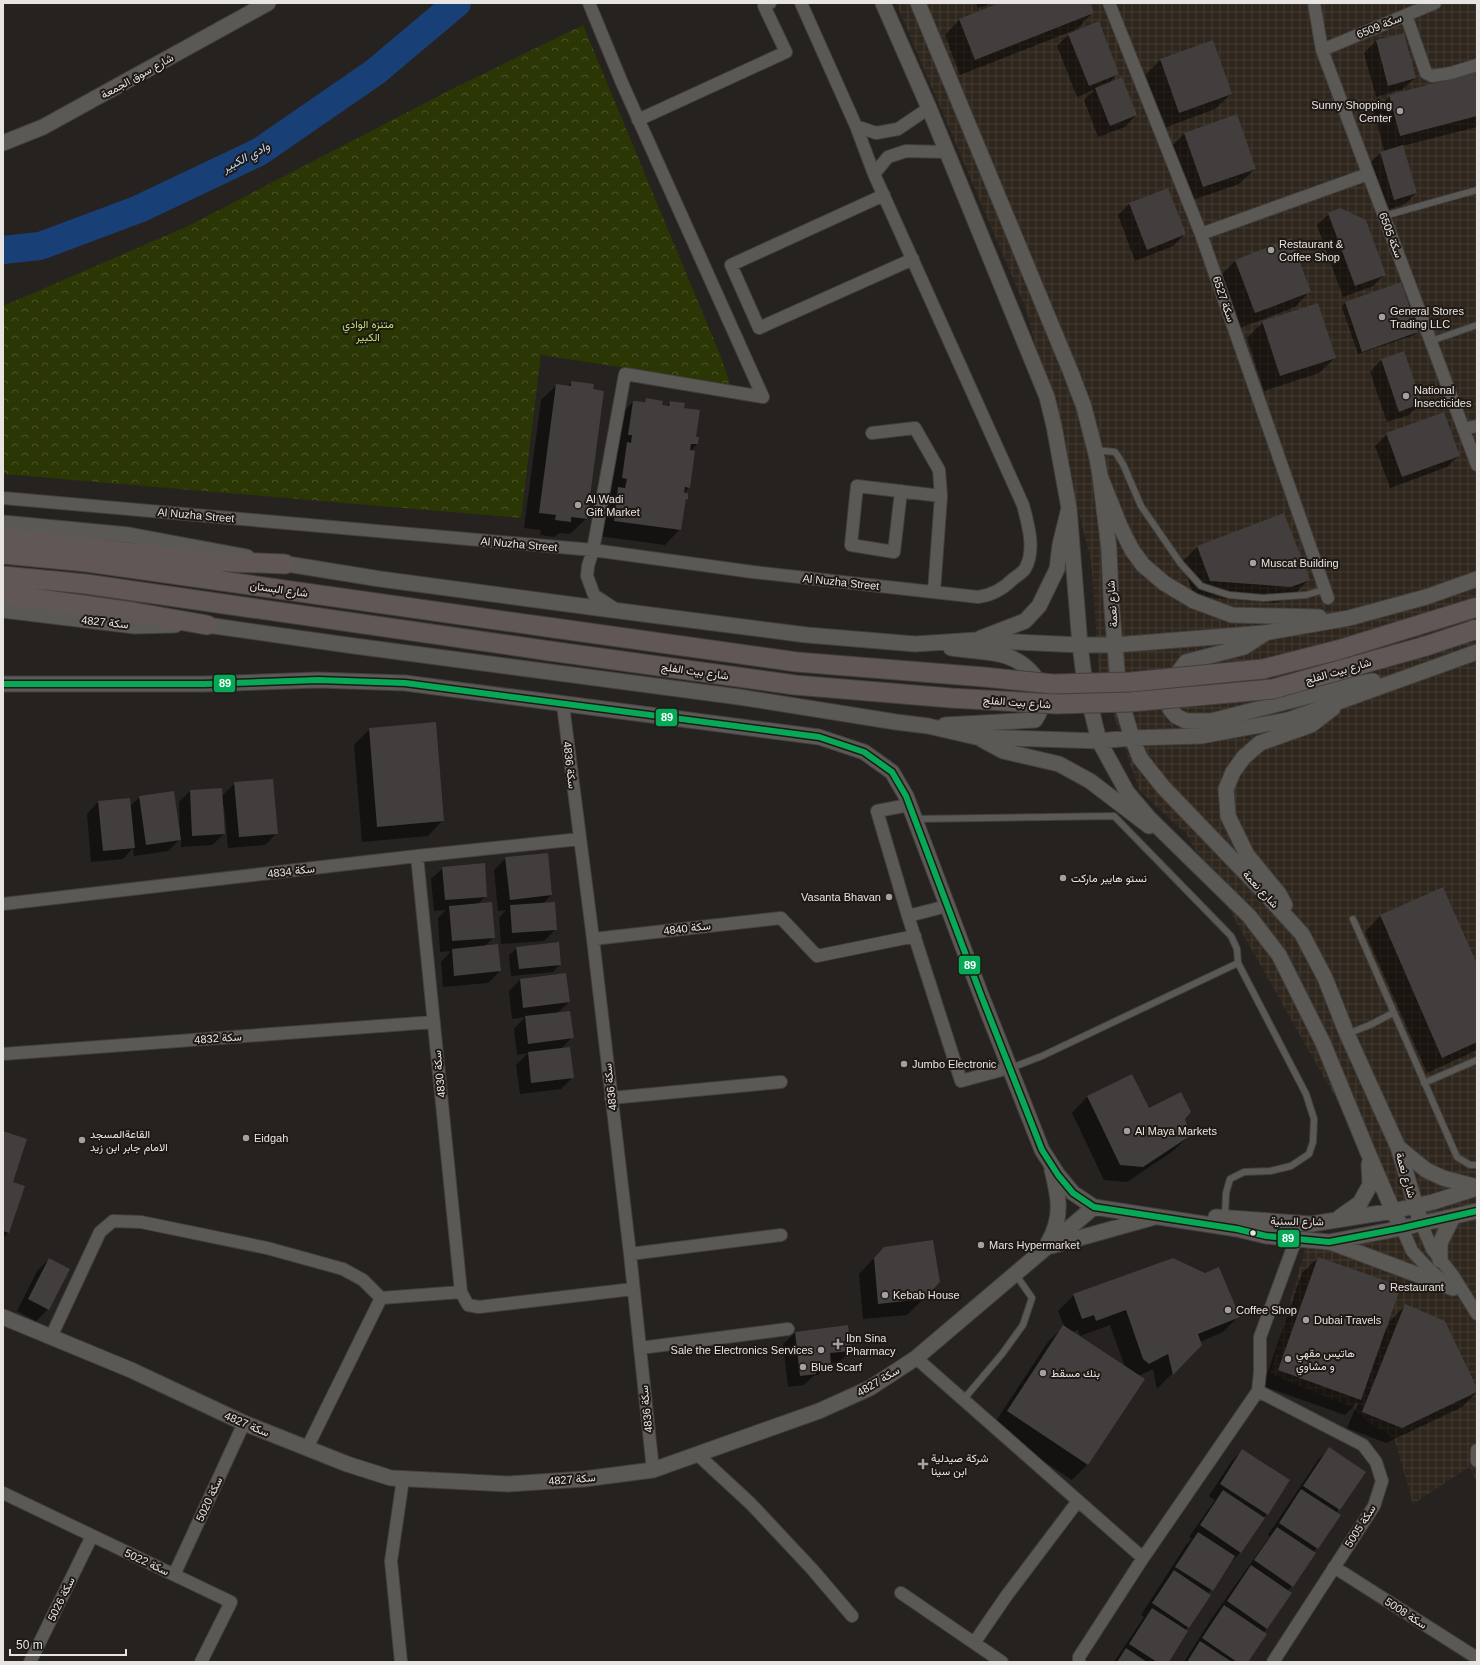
<svg xmlns="http://www.w3.org/2000/svg" width="1480" height="1665" font-family="Helvetica,Vazirmatn,sans-serif">
<defs>
<pattern id="industrial-grid" width="8" height="8" patternUnits="userSpaceOnUse"><rect width="8" height="8" fill="#2f261d"/><path d="M0 4h8M4 0v8" fill="none" stroke="#433b33"/></pattern>
<pattern id="park-crowns" width="20" height="18" patternUnits="userSpaceOnUse"><rect width="20" height="18" fill="#2b3605"/><path d="M2 6a3 3 0 1 1 6 0M12 15a3 3 0 1 1 6 0" fill="none" stroke="#4a5329"/></pattern>
</defs>
<rect width="100%" height="100%" fill="#25221f"/>
<path fill="url(#industrial-grid)" d="M896,3H1477V1483L1469,1467L1413,1504L1395,1441L1387,1433L1371,1424L1352,1407L1270,1374L1306,1246L1406,1223L1187,835L1139,790L1099,672L1091,560L1026,309Z"/>
<path fill="url(#park-crowns)" d="M583,25L721,357L730,384L541,355L521,518L3,474V306L188,226L456,87Z"/>
<path fill="#0007" fill-rule="evenodd" d="M976,3H992L978,8Z
M1002,3H1089L1092,13L1077,29L960,75L945,35L960,19Z
M1069,34L1118,73L1108,84L1136,115L1125,127L1098,137L1084,100L1094,90L1077,97L1057,46Z
M1403,34L1415,78L1403,89L1376,97L1364,53L1376,41Z
M1160,60L1231,94L1215,109L1164,128L1145,75Z
M1477,73V127L1402,146L1416,193L1405,204L1383,211L1369,164L1380,153L1384,151L1374,111L1390,96Z
M1185,133L1255,169L1239,184L1187,202L1169,149Z
M1167,189L1185,234L1173,246L1135,261L1118,215L1129,204Z
M1329,214L1385,274L1373,286L1343,297L1317,225Z
M1235,261L1310,291L1295,307L1240,328L1220,276Z
M1401,283L1417,331L1414,335L1358,354L1342,307L1345,303Z
M1263,322L1335,358L1319,373L1264,391L1247,338Z
M1403,352L1421,403L1409,415L1387,422L1370,372L1381,360Z
M572,382L586,519L570,534L559,533L554,537L540,535L541,530L524,528L541,400L557,385L568,386Z
M646,399L661,406L666,407L670,402L683,409L697,444L690,451L689,487L683,494H687V499L684,502L680,529L665,545L599,536L603,503L612,494L607,493L612,459L617,454V451L613,450L618,417L633,402L643,403Z
M1387,434L1458,456L1447,467L1390,488L1375,446Z
M1284,514L1308,580L1293,596L1275,603L1194,596L1182,562L1197,547Z
M370,729L443,820L428,836L362,842L354,745Z
M235,783L277,833L265,845L228,848L224,806H222L224,834L212,845L181,847V838L168,851L134,856L133,848L123,859L91,862L87,814L98,802L130,806L140,797L179,834H180L179,802L190,791L222,796Z
M506,858L551,895L543,904L556,929L544,941L501,944L499,918L506,910L498,911L494,870Z
M443,868L486,896L478,904L494,937L484,947L500,971L488,983L443,987L441,962L451,951L440,952L438,918L446,910L434,911L431,879Z
M1443,888L1477,966V1050L1427,1073L1365,932L1380,916Z
M517,948L560,964L553,972L511,976L509,955Z
M520,980L569,1002L557,1013L572,1037L561,1049L573,1077L561,1089L520,1094L516,1065L528,1053L517,1055L514,1029L525,1017L512,1019L509,991Z
M1132,1075L1148,1109L1184,1118L1189,1136L1173,1151L1127,1182L1104,1180L1072,1113L1087,1097Z
M3,1132L12,1182L24,1187L8,1233L3,1238Z
M884,1248L923,1299L907,1315L863,1319L859,1274Z
M1318,1258L1385,1330H1386L1390,1321L1405,1306L1477,1392L1462,1407L1386,1443L1347,1428L1358,1402L1345,1415L1263,1386L1302,1273Z
M49,1259L48,1309L36,1321L17,1311L37,1271Z
M1074,1295L1239,1316L1223,1332L1200,1342L1201,1344L1157,1389L1153,1369L1138,1376L1088,1464L1072,1480L992,1427L1048,1342L1064,1326L1058,1311ZM1110,1325L1125,1367L1072,1332L1078,1330L1080,1336Z
M847,1326L850,1351L839,1362L830,1363L818,1375L813,1376L804,1385L788,1387L783,1344L795,1333Z
M1329,1449L1364,1472L1336,1513L1339,1515L1313,1553L1315,1554L1288,1591L1247,1662H1184L1212,1618L1270,1536L1268,1535L1318,1460Z
M1242,1450L1289,1480L1240,1553L1229,1564L1208,1594L1185,1631L1167,1662H1114L1144,1617L1141,1615L1186,1545L1192,1539L1189,1537L1215,1500L1209,1496L1231,1462Z"/>
<g fill="none" stroke-linecap="round" stroke-linejoin="round">
<path stroke="#194076" stroke-width="28" d="M3,250L40,246L139,209L259,152L375,72L457,3"/>
</g>
<path fill="#413e3d" d="M999,3H1090L1094,13L975,60L959,19Z
M1099,21L1119,74L1089,86L1068,34Z
M1404,33L1416,78L1388,86L1376,40Z
M1213,40L1232,94L1179,113L1160,59Z
M1477,72V116L1400,136L1389,95Z
M1122,77L1137,115L1110,126L1095,88Z
M1237,114L1256,169L1203,187L1184,133Z
M1403,145L1417,193L1394,200L1380,152Z
M1168,188L1186,234L1147,250L1129,203Z
M1340,208L1366,220L1386,275L1355,286L1328,213Z
M1291,238L1311,292L1255,313L1235,260Z
M1401,282L1418,332L1362,352L1345,302Z
M1318,303L1336,358L1280,376L1262,321Z
M1404,351L1422,403L1399,412L1381,359Z
M571,381L594,384L593,389L604,391L587,519L571,517V522L555,520L556,515L539,513L556,384L571,386Z
M646,398L663,401L662,405L669,406L670,401L685,403L684,408L700,410L696,437H699L698,444H691L690,450L695,451L690,488L685,487L684,493H688V500L686,499L681,530L614,521L618,487L625,488L627,479L622,478L627,442L631,443L632,435H628L633,401L645,402Z
M1444,412L1460,456L1402,477L1386,433Z
M1284,513L1310,580L1291,587L1210,581L1197,546Z
M436,722L444,821L377,827L369,728Z
M273,779L278,834L239,837L234,782Z
M222,788L225,834L192,836L190,790Z
M174,791L181,840L146,845L139,796Z
M130,798L135,848L103,851L98,801Z
M548,853L552,895L510,900L505,857Z
M485,863L487,897L445,900L442,867Z
M1443,887L1477,964V1042L1442,1058L1380,915Z
M492,902L495,938L452,941L449,906Z
M555,902L557,930L512,933L510,905Z
M559,942L561,965L519,969L516,947Z
M498,944L501,971L454,976L452,949Z
M566,973L570,1002L523,1008L520,979Z
M570,1011L574,1038L528,1044L525,1016Z
M570,1047L574,1078L531,1083L528,1052Z
M1132,1074L1149,1108L1181,1092L1191,1112L1185,1119L1190,1136L1143,1167L1120,1165L1087,1096Z
M3,1131L27,1139L13,1182L25,1186L9,1233L3,1231Z
M933,1240L940,1282L924,1299L878,1304L874,1258L884,1247Z
M1318,1257L1401,1286L1361,1400L1278,1370Z
M49,1258L70,1269L49,1310L28,1299Z
M1173,1258L1205,1273L1219,1267L1240,1317L1198,1334L1202,1345L1173,1375L1168,1354L1149,1364L1143,1359L1126,1310L1096,1321L1094,1315L1082,1319L1073,1294Z
M1405,1304L1445,1321L1477,1388V1392L1402,1428L1362,1412Z
M848,1325L851,1351L830,1353L831,1364L816,1366V1374L800,1376L795,1332Z
M1063,1325L1145,1379L1088,1465L1007,1411Z
M1329,1447L1366,1472L1340,1510L1303,1486Z
M1242,1449L1290,1480L1268,1515L1220,1484Z
M1301,1489L1341,1515L1318,1549L1279,1523Z
M1223,1490L1265,1518L1241,1553L1200,1525Z
M1277,1527L1316,1553L1293,1587L1254,1560Z
M1198,1532L1235,1556L1213,1591L1175,1567Z
M1251,1565L1292,1593L1267,1629L1227,1601Z
M1174,1570L1211,1595L1189,1628L1152,1603Z
M1224,1605L1267,1634L1248,1662H1237L1202,1638Z
M1152,1608L1188,1631L1169,1662H1157L1129,1644Z
M1200,1641L1232,1662H1187Z
M1126,1648L1147,1662H1117Z"/>
<g fill="none" stroke-linecap="round" stroke-linejoin="round">
<defs>
<path id="service" d="M1384,216L1477,190
M1431,341L1477,325
M1095,450L1115,452L1123,464L1141,506L1181,564L1201,586L1229,595L1263,598L1306,595L1326,589
M916,819L1114,816L1231,936L1237,949L1238,963L1042,1056L1011,1068
M1353,919L1457,1157L1470,1165H1477
M1347,1034L1370,1025L1393,1013
M1424,1083L1477,1060
M1225,1217L1226,1193L1230,1179L1244,1172L1270,1171L1291,1166L1309,1154L1313,1142L1314,1119L1306,1094L1238,963
M963,1400L1002,1354L1023,1325L1032,1298L1016,1275"/>
<path id="minor" d="M589,3L622,83L763,397L625,374L593,550L588,566L587,576L594,595L617,610
M1109,3L1201,234L1328,598
M1314,3L1322,50L1477,465
M1406,15L1426,73L1432,76L1451,73L1477,65
M1322,50L1435,3
M638,120L786,52L764,6L770,3
M856,126L876,133L898,129L929,108
M874,174L888,157L906,151L947,152
M884,195L731,265L759,328L913,259
M1201,234L1368,174
M1464,429L1477,426
M872,433L915,428L939,470L941,496L934,592
M901,491L894,552L851,545L857,486L941,496
M3,498L593,550L753,572L978,597C993,595 1003,589 1013,579C1017,576 1022,573 1025,569C1036,550 1028,524 1023,505L874,174L856,126L801,3
M563,705L593,939L630,1254L653,1470
M417,856L461,1292L468,1305L479,1307L633,1289
M3,904L417,856L580,839
M947,906L908,916L961,1081L1009,1068
M908,916L877,811L909,805
M593,939L781,918L817,956L915,936
M3,1054L434,1022
M611,1098L781,1082
M1421,1223L1432,1249L1452,1274L1477,1314
M1402,1228L1412,1251L1426,1266L1445,1283
M630,1254L781,1235
M51,1337L100,1232L113,1221L141,1222L267,1248L343,1269L363,1280L381,1298
M640,1348L788,1329
M916,1358L1143,1558
M1258,1391L1363,1445L1376,1462L1382,1481L1374,1506L1273,1662
M307,1448L381,1298L461,1292
M1477,1450V1461
M697,1454L751,1504L812,1569L852,1616
M3,1493L231,1602L201,1662
M1334,1567L1477,1658
M174,1575L244,1423
M901,1593L1002,1662
M974,1643L1007,1595L1078,1501
M30,1662L92,1536
M401,1662L391,1561L403,1479
M1079,1662V1657L1143,1558L1258,1391L1260,1372V1337L1296,1239"/>
<path id="tertiary" d="M883,3L929,108L1047,397L1054,426L1069,508L1060,545L1057,569L1039,606L1025,621L981,638
M918,3L1070,370L1084,407L1097,458L1100,476L1120,526L1132,550L1143,565L1164,583L1194,601L1232,615L1319,617
M3,143L43,127L268,3
M1100,476L1109,549L1111,598L1119,694L1132,738L1140,758L1163,787L1261,889L1302,934L1325,978L1347,1034L1398,1147L1421,1223
M1069,508L1080,645L1085,684L1099,741L1127,792L1149,818L1249,916L1279,955L1323,1043L1369,1155L1393,1211L1402,1228
M3,523L129,535L247,557
M275,562L380,579L620,611L807,635L915,644L977,640L1080,645H1115L1264,633L1349,618L1426,597L1477,579
M3,610L135,626L175,625
M197,625H207L347,645L739,697L896,722L928,726L976,737L1099,741L1132,738L1201,736L1288,720L1477,652
M1264,634L1244,647L1186,662L1172,681L1169,698L1170,709L1176,716L1186,721H1211L1356,684L1373,681
M3,684H204L318,680L405,683L819,737L864,752L892,772L906,796L981,995L1042,1150L1058,1175L1073,1193L1094,1207L1237,1229L1266,1236L1329,1242L1402,1228L1477,1211
M945,725L1035,720C1053,694 1034,665 1006,656C991,651 967,651 951,648
M981,739L1003,751L1059,764L1090,781L1149,826
M1285,905L1279,894L1247,855L1228,816L1226,789L1233,772L1244,757L1260,743L1311,725L1333,708
M1398,1147L1426,1170L1443,1178L1477,1187
M1216,1217L1311,1224L1393,1211L1433,1202L1477,1188
M1340,1217L1360,1203L1370,1185L1369,1164
M1330,1242L1453,1288
M1048,1243C1063,1217 1059,1198 1052,1170
M1051,1246L1151,1218
M1440,1260V1243L1453,1217
M3,1317L131,1370L244,1423L347,1464L391,1478L508,1484L584,1479L653,1470L819,1411L870,1388L916,1358L1094,1207"/>
<path id="primary" d="M3,538L204,561L285,564
M3,554L87,562L554,628
M3,576L86,584L550,651
M3,594L133,612L207,625"/>
</defs>
<use href="#service" stroke="#423f3c" stroke-width="8"/>
<use href="#minor" stroke="#423f3c" stroke-width="14"/>
<use href="#tertiary" stroke="#423f3c" stroke-width="17"/>
<use href="#primary" stroke="#423f3c" stroke-width="21"/>
<use href="#service" stroke="#5b5956" stroke-width="6"/>
<use href="#minor" stroke="#5b5956" stroke-width="12"/>
<use href="#tertiary" stroke="#5b5956" stroke-width="15"/>
<use href="#primary" stroke="#605756" stroke-width="19"/>
<defs>
<path id="primary-bridge" d="M554,628L797,662L984,677L1053,684L1131,682L1263,669L1338,650L1477,607
M550,651L795,685L951,698L1056,704L1130,702L1273,689L1426,646L1477,629"/>
</defs>
<use href="#primary-bridge" stroke="#423f3c" stroke-width="21" stroke-linecap="butt"/>
<use href="#primary-bridge" stroke="#605756" stroke-width="19"/>
<defs>
<path id="bus-1" d="M3,684H204L318,680L405,683L819,737L864,752L892,772L906,796L981,995L1042,1150L1058,1175L1073,1193L1094,1207L1237,1229L1266,1236L1329,1242L1402,1228L1477,1211"/>
</defs>
<use href="#bus-1" stroke="#1e1914" stroke-width="9"/>
<use href="#bus-1" stroke="#06aa56" stroke-width="6"/>
</g>
<g fill="#a4a09d" stroke="#1e1914" stroke-width="1.5">
<circle cx="1400" cy="111" r="4"/>
<circle cx="1271" cy="250" r="4"/>
<circle cx="1382" cy="317" r="4"/>
<circle cx="1406" cy="396" r="4"/>
<circle cx="578" cy="505" r="4"/>
<circle cx="1253" cy="563" r="4"/>
<circle cx="1063" cy="878" r="4"/>
<circle cx="889" cy="897" r="4"/>
<circle cx="904" cy="1064" r="4"/>
<circle cx="1127" cy="1131" r="4"/>
<circle cx="246" cy="1138" r="4"/>
<circle cx="82" cy="1140" r="4"/>
<circle cx="981" cy="1245" r="4"/>
<circle cx="1382" cy="1287" r="4"/>
<circle cx="885" cy="1295" r="4"/>
<circle cx="1228" cy="1310" r="4"/>
<circle cx="1306" cy="1320" r="4"/>
<path d="M836 1338h4v4h4v4h-4v4h-4v-4h-4v-4h4z"/>
<circle cx="821" cy="1350" r="4"/>
<circle cx="1288" cy="1359" r="4"/>
<circle cx="803" cy="1367" r="4"/>
<circle cx="1043" cy="1373" r="4"/>
<path d="M921 1458h4v4h4v4h-4v4h-4v-4h-4v-4h4z"/>
</g>
<circle fill="#e8e4e1" stroke="#1e1914" stroke-width="1.5" cx="1253" cy="1233" r="3.5"/>
<g text-anchor="middle" stroke-width="4" stroke-linejoin="round" paint-order="stroke">
<g font-size="11" fill="#e8e4e1" stroke="#1e1914">
<text transform="translate(1379 26) rotate(-22)" y="4">سكة 6509</text>
<text transform="translate(137 76) rotate(-29)" y="4">شارع سوق الجمعة</text>
<text transform="translate(1391 235) rotate(69)" y="4">سكة 6505</text>
<text transform="translate(1224 299) rotate(71)" y="4">سكة 6527</text>
<text transform="translate(196 515) rotate(5)" y="4">Al Nuzha Street</text>
<text transform="translate(519 544) rotate(5)" y="4">Al Nuzha Street</text>
<text transform="translate(841 582) rotate(6)" y="4">Al Nuzha Street</text>
<text transform="translate(279 589) rotate(8)" y="4">شارع البستان</text>
<text transform="translate(1112 604) rotate(-94)" y="4">شارع نعمة</text>
<text transform="translate(105 622) rotate(6)" y="4">سكة 4827</text>
<text transform="translate(695 671) rotate(8)" y="4">شارع بيت الفلج</text>
<text transform="translate(1338 671) rotate(-16)" y="4">شارع بيت الفلج</text>
<text transform="translate(1017 702) rotate(4)" y="4">شارع بيت الفلج</text>
<text transform="translate(570 765) rotate(83)" y="4">سكة 4836</text>
<text transform="translate(291 871) rotate(-7)" y="4">سكة 4834</text>
<text transform="translate(1261 889) rotate(47)" y="4">شارع نعمة</text>
<text transform="translate(687 928) rotate(-7)" y="4">سكة 4840</text>
<text transform="translate(218 1038) rotate(-4)" y="4">سكة 4832</text>
<text transform="translate(439 1074) rotate(-96)" y="4">سكة 4830</text>
<text transform="translate(610 1087) rotate(-97)" y="4">سكة 4836</text>
<text transform="translate(1406 1175) rotate(74)" y="4">شارع نعمة</text>
<text transform="translate(1297 1221) rotate(1)" y="4">شارع السنية</text>
<text transform="translate(878 1381) rotate(-31)" y="4">سكة 4827</text>
<text transform="translate(646 1409) rotate(-96)" y="4">سكة 4836</text>
<text transform="translate(247 1424) rotate(23)" y="4">سكة 4827</text>
<text transform="translate(572 1479) rotate(-5)" y="4">سكة 4827</text>
<text transform="translate(209 1499) rotate(-65)" y="4">سكة 5020</text>
<text transform="translate(1360 1526) rotate(-58)" y="4">سكة 5005</text>
<text transform="translate(147 1562) rotate(25)" y="4">سكة 5022</text>
<text transform="translate(61 1599) rotate(-64)" y="4">سكة 5026</text>
<text transform="translate(1406 1613) rotate(33)" y="4">سكة 5008</text>
</g>
<g font-size="11" fill="#e8e4e1" stroke="#1e1914" text-anchor="start">
<text x="1392" y="109" text-anchor="end">Sunny Shopping<tspan x="1392" dy="13">Center</tspan></text>
<text x="1279" y="248">Restaurant &amp;<tspan x="1279" dy="13">Coffee Shop</tspan></text>
<text x="1390" y="315">General Stores<tspan x="1390" dy="13">Trading LLC</tspan></text>
<text x="1414" y="394">National<tspan x="1414" dy="13">Insecticides</tspan></text>
<text x="586" y="503">Al Wadi<tspan x="586" dy="13">Gift Market</tspan></text>
<text x="1261" y="567">Muscat Building</text>
<text x="1071" y="882">نستو هايبر ماركت</text>
<text x="881" y="901" text-anchor="end">Vasanta Bhavan</text>
<text x="912" y="1068">Jumbo Electronic</text>
<text x="1135" y="1135">Al Maya Markets</text>
<text x="90" y="1138">القاعةالمسجد<tspan x="90" dy="13">الامام جابر ابن زيد</tspan></text>
<text x="254" y="1142">Eidgah</text>
<text x="989" y="1249">Mars Hypermarket</text>
<text x="1390" y="1291">Restaurant</text>
<text x="893" y="1299">Kebab House</text>
<text x="1236" y="1314">Coffee Shop</text>
<text x="1314" y="1324">Dubai Travels</text>
<text x="846" y="1342">Ibn Sina<tspan x="846" dy="13">Pharmacy</tspan></text>
<text x="813" y="1354" text-anchor="end">Sale the Electronics Services</text>
<text x="1296" y="1357">هاتيس مقهي<tspan x="1296" dy="13">و مشاوي</tspan></text>
<text x="811" y="1371">Blue Scarf</text>
<text x="1051" y="1377">بنك مسقط</text>
<text x="931" y="1462">شركة صيدلية<tspan x="931" dy="13">ابن سينا</tspan></text>
</g>
<g font-size="11" fill="#bede70" stroke="#1e1914">
<text x="368" y="328">متنزه الوادي<tspan x="368" dy="13">الكبير</tspan></text>
</g>
<g font-size="12" font-style="italic" fill="#bbd4f8" stroke="#1e1914">
<text transform="translate(246 157) rotate(-28)" y="4">وادي الكبير</text>
</g>
</g>
<g stroke="#1e1914" stroke-width="1.5">
<rect x="213" y="674" width="23" height="19" rx="4" fill="#06aa56"/>
<rect x="655" y="708" width="23" height="19" rx="4" fill="#06aa56"/>
<rect x="958" y="955" width="23" height="20" rx="4" fill="#06aa56"/>
<rect x="1277" y="1229" width="23" height="19" rx="4" fill="#06aa56"/>
</g>
<g font-size="11" text-anchor="middle" font-weight="bold" fill="#fff">
<text x="225" y="687">89</text>
<text x="667" y="721">89</text>
<text x="970" y="969">89</text>
<text x="1288" y="1242">89</text>
</g>
<rect width="1480" height="1665" fill="none" stroke="#e8e4e1" stroke-width="8"/>
<path d="M10 1649v6h116v-6" fill="none" stroke="#e8e4e1" stroke-width="2"/>
<text x="16" y="1649" font-size="12" fill="#e8e4e1" stroke="#1e1914" stroke-width="3" paint-order="stroke">50 m</text>
</svg>
